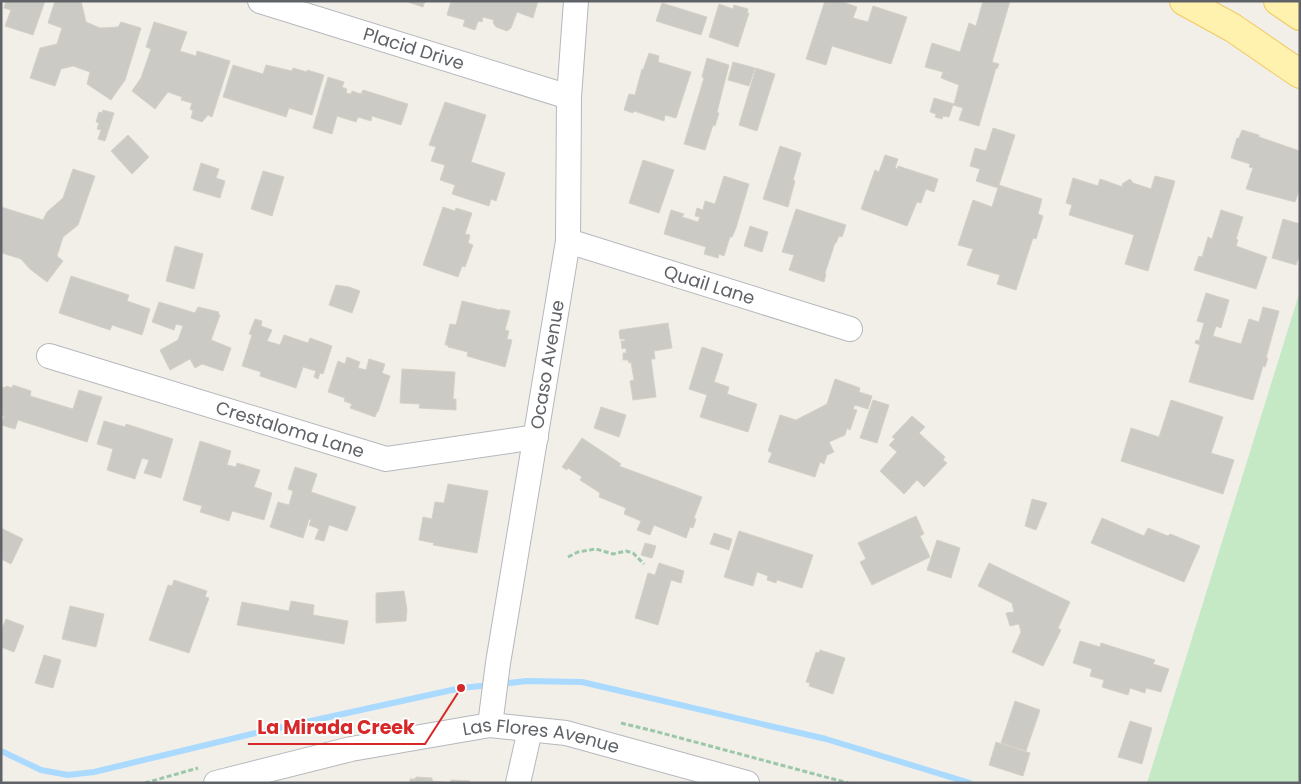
<svg xmlns="http://www.w3.org/2000/svg" width="1301" height="784" font-family="Poppins,sans-serif">
<rect width="100%" height="100%" fill="#f1efe8"/>
<path fill="#c5e8c5" d="M1300,291V783H1147Z"/>
<g fill="none" stroke-linecap="round" stroke-linejoin="round">
<path stroke="#aadaff" stroke-width="6" d="M500,684L527,681L582,682L826,739L970,783
M1,751L41,770L68,775L94,772L256,733L461,688L490,685"/>
</g>
<path fill="#cccac5" stroke="#d6d1c6" d="M6,1H45L33,35L5,26L11,10L4,8Z
M55,1H81L86,22L100,28L118,27L121,22L141,28L125,80L111,100L87,84L90,72L73,66L61,69L55,86L30,78L40,48L57,44L62,28L48,23Z
M405,1H425L423,7Z
M451,1H538L533,18L517,12L511,28L507,31L496,27L493,23L494,20L483,17L482,22L478,21L475,30L463,26L465,20L447,15Z
M825,1H840L857,7L853,18L868,22L873,6L907,17L891,64L832,46L826,65L806,59Z
M983,1H1010L992,62L999,64L997,69L996,68L979,126L959,120L963,108L953,105L949,117L943,116L942,119L935,117L936,114L930,112L934,98L954,104L959,85L941,78L943,72L925,67L932,43L960,52L969,23L976,26Z
M662,3L707,17L701,35L656,21Z
M719,4L733,9L734,5L748,9L747,13H749L738,47L709,37Z
M154,22L187,32L180,51L196,56L197,51L230,61L212,117L208,115L202,122L191,118L193,111L190,109L192,103L181,100L182,97L168,92L155,109L132,91L141,78L151,49L146,47Z
M649,53L659,56L658,62L691,72L676,118L665,115L664,121L634,111L633,113L624,110L629,94L635,95L642,69L643,70Z
M707,58L729,65L717,112L719,113L715,126L713,125L705,150L684,144L704,78L702,77Z
M733,62L755,68L749,86L728,80Z
M233,65L263,74L266,65L292,71L293,68L307,72V70L324,75L312,115L289,108L286,117L223,97Z
M756,68L775,74L757,131L739,125Z
M328,77L344,82L342,87L347,89L346,93L351,94L352,91L361,94L363,90L408,104L401,125L372,116L371,121L358,117L356,122L337,116L332,134L313,128Z
M445,102L486,115L471,162L505,173L496,201L491,199L489,206L452,194L455,185L440,180L445,165L431,161L436,147L429,145Z
M103,110L114,113L105,141L98,139L101,130L97,129L99,123L96,122L99,112L102,113Z
M993,128L1015,135L999,185L1042,199L1038,214L1043,216L1036,239L1033,238L1016,290L997,284L1000,275L967,265L973,249L958,245L973,200L992,207L998,188L976,181L980,169L970,166L975,148L986,151Z
M1242,130L1259,135V137L1300,151V188L1295,202L1246,189L1253,168L1249,167L1250,164L1231,158L1237,138H1239Z
M128,135L149,157L132,174L111,151Z
M780,146L801,153L793,180L795,181L788,207L763,199Z
M885,155L898,159L895,168L897,169L898,166L938,179L934,192L926,189L921,203L917,202L907,226L861,209L875,170L879,172Z
M643,160L674,170L659,213L629,203Z
M201,163L219,169L216,178L225,181L220,198L193,190Z
M73,169L95,176L78,225L63,237L57,256L63,261L47,282L30,269L21,259L2,253L1,256V203V207L43,220L47,212L63,198Z
M263,171L284,177L272,216L251,209Z
M724,176L749,184L736,228L732,237H730L724,256L719,254L718,258L704,254L706,247L664,234L671,210L684,214L682,217L698,222L700,217L695,216L697,208L703,210L705,201L715,204Z
M1155,176L1175,181L1148,271L1125,264L1134,235L1069,215L1072,205L1066,203L1073,178L1098,186L1100,179L1123,187L1122,184L1130,179L1133,183L1151,189Z
M443,207L455,211L456,208L472,213L465,234L470,235L468,243L473,245L465,267L462,266L458,277L423,265Z
M796,209L846,225L842,237L839,236L836,243H835L825,273L826,274L824,282L789,270L794,255L782,252Z
M1221,210L1243,217L1236,239L1238,240L1236,246L1267,257L1256,289L1194,270L1199,256L1202,257L1208,237L1212,239Z
M1283,219L1300,224V253L1296,265L1272,258Z
M750,226L768,232L762,252L744,246Z
M175,246L203,254L194,289L166,281Z
M71,276L129,295L127,301L150,309L142,335L112,325L110,330L59,313Z
M336,285L349,287L360,291L352,313L329,305Z
M1206,293L1229,300L1221,328L1216,326L1213,336L1241,344L1249,319L1259,322L1263,307L1279,311L1266,358H1268L1265,367L1263,366L1253,400L1189,382L1200,345L1195,343L1196,340L1199,341L1204,323L1197,321Z
M462,301L500,310L501,309L510,311L505,330L509,331L507,339L512,340L505,367L467,356L468,352L448,347V345H445L450,324L456,325Z
M159,302L195,313L198,307L219,312L218,314L220,315L211,340L231,348L223,371L202,364L195,368L190,359L170,370L160,350L178,340L183,326L176,324L174,330L152,322Z
M255,319L262,321L261,326L272,330L267,341L280,345L284,335L308,343L310,338L332,346L323,374L320,373L318,379L314,377L316,371L303,367L296,388L260,376L261,372L242,366L252,335L249,334Z
M668,323L672,348L654,351L655,359H651L656,397L633,400L630,381L634,380L631,362L629,363L628,360H623V353H626V348L622,349L621,341H625V339H620L619,332L620,330Z
M702,347L723,354L714,382L729,387L727,394L757,404L748,432L700,417L707,395L689,389Z
M347,357L360,362L358,368L366,370L369,359L385,364L382,373L390,376L378,412H377L375,417L350,408L352,404L344,401L345,398L328,392L338,361L345,364Z
M402,369L455,372L453,399H456V410L419,408L420,404L400,403Z
M835,379L860,388L859,392L872,396L868,409L855,405L853,409L857,410L850,430L847,428L845,435L829,442L834,452L827,455L824,464L820,462L815,477L768,462L772,453L768,451L780,415L796,420L827,404Z
M13,385L31,391L30,396L73,409L79,390L102,397L87,442L18,420L15,429L1,425L4,416L1,415V387L5,388L6,386L12,388Z
M873,400L889,405L877,443L860,438Z
M1171,400L1223,417L1211,453L1234,460L1223,494L1121,461L1131,428L1159,437Z
M601,407L626,415L619,437L594,428Z
M912,416L925,427L919,433L945,457L943,460L947,463L924,487L917,480L904,494L880,471L897,452L889,445L895,439L892,437Z
M104,421L125,427L126,424L173,439L161,478L144,473L149,460L142,458L135,479L107,470L113,449L97,444Z
M582,438L621,464L619,466L702,497L694,518L696,519L693,528L690,527L686,538L654,525L650,535L637,530L641,521L624,514L626,508L599,497L600,493L580,480L582,477L568,468L567,470L562,467Z
M200,441L231,451L227,465L236,467L237,463L260,470L254,487L272,493L264,520L232,511L229,521L200,512L202,506L183,500Z
M295,467L317,474L311,492L356,507L347,531L329,525L324,541L315,539L319,529L309,525L311,520L309,519L303,538L270,527L278,502L289,505L293,491L288,489Z
M448,484L488,491L477,553L433,545L434,543L419,540L423,517L432,519L435,502L444,503Z
M1032,499L1047,503L1036,530L1025,526Z
M916,516L924,534L920,536L930,557L872,585L860,562L866,559L858,543Z
M1102,518L1144,536L1148,528L1168,536L1170,534L1200,546L1184,582L1091,543Z
M1,528L23,539L11,564L1,559Z
M739,531L813,555L802,588L777,580L776,583L767,580L768,576L757,572L753,586L724,577Z
M714,533L732,539L729,550L710,544Z
M937,540L960,548L951,578L927,570Z
M645,543L656,546L652,558L641,555Z
M659,563L684,571L681,583L671,580L658,625L635,618L648,573L655,575Z
M989,563L1070,602L1058,628L1061,630L1043,666L1012,652L1021,632L1019,624L1010,626L1006,613L1014,612L1012,603L978,586Z
M174,580L207,591L205,597L209,598L189,653L149,640L168,585L172,586Z
M404,591L407,610L406,621L376,623V593Z
M291,601L314,605L313,615L348,621L344,644L237,625L242,602L289,611Z
M70,606L104,614L96,647L62,639Z
M6,619L24,626L14,652L1,647V631Z
M1080,641L1100,647L1101,643L1155,660L1153,664L1169,669L1161,692L1146,688L1145,693L1130,688L1128,695L1102,687L1104,680L1090,676L1092,669L1073,663Z
M820,650L845,658L833,694L809,686L810,683L806,682L816,652L819,653Z
M44,655L61,660L53,688L35,683Z
M1015,701L1040,710L1026,751L1001,743Z
M1130,721L1152,728L1142,764L1118,757Z
M996,742L1030,753L1023,776L989,765Z
M416,777L432,778V781L450,783L451,780L470,781L469,783H410V779H415Z"/>
<g fill="none" stroke-linecap="round" stroke-linejoin="round">
<defs>
<g id="minor">
<path id="s1" d="M260,1L569,97"/>
<path id="s2" d="M568,241L850,329"/>
<path id="s3" d="M49,356L386,459L536,437"/>
<path id="s4" d="M490,725L498,663L568,241L569,97L576,1"/>
<path id="s5" d="M216,783L351,749L490,725L566,733L747,783"/>
<path d="M518,783L530,730"/>
</g>
<path id="major" d="M1184,1L1233,28L1300,74
M1278,1L1300,16"/>
</defs>
<use href="#minor" stroke="#b5b8bc" stroke-width="26"/>
<use href="#major" stroke="#f2c960" stroke-width="30"/>
<path stroke="#9cc7a9" stroke-width="3" stroke-dasharray="5 2.5" stroke-linecap="butt" d="M568,557L578,552L596,549L613,554L626,551L633,553L644,564
M621,723L654,731L848,783
M1,783H2
M145,783L198,768"/>
<use href="#minor" stroke="#fff" stroke-width="24"/>
<use href="#major" stroke="#fff2af" stroke-width="28"/>
</g>
<g text-anchor="middle" stroke-width="4" stroke-linejoin="round" paint-order="stroke">
<g font-size="18" fill="#5f6368" stroke="#fff">
<text dy="6" stroke="none"><textPath href="#s1" startOffset="161">Placid Drive</textPath></text>
<text dy="6" stroke="none"><textPath href="#s2" startOffset="148">Quail Lane</textPath></text>
<text dy="6" stroke="none"><textPath href="#s4" startOffset="365">Ocaso Avenue</textPath></text>
<text dy="6" stroke="none"><textPath href="#s3" startOffset="252">Crestaloma Lane</textPath></text>
<text dy="6" stroke="none"><textPath href="#s5" startOffset="332">Las Flores Avenue</textPath></text>
</g>
</g>
<path fill="none" stroke="#d62828" stroke-width="2" d="M461 688L425 744H248"/>
<circle fill="#d62828" stroke="#fff" stroke-width="2" cx="461" cy="688" r="5"/>
<g font-size="19" text-anchor="middle" font-weight="bold" fill="#d62828" stroke="#fff" stroke-width="4" stroke-linejoin="round" paint-order="stroke">
<text x="336" y="734">La Mirada Creek</text>
</g>
<rect width="1301" height="784" fill="none" stroke="#5f6368" stroke-width="5"/>
</svg>
